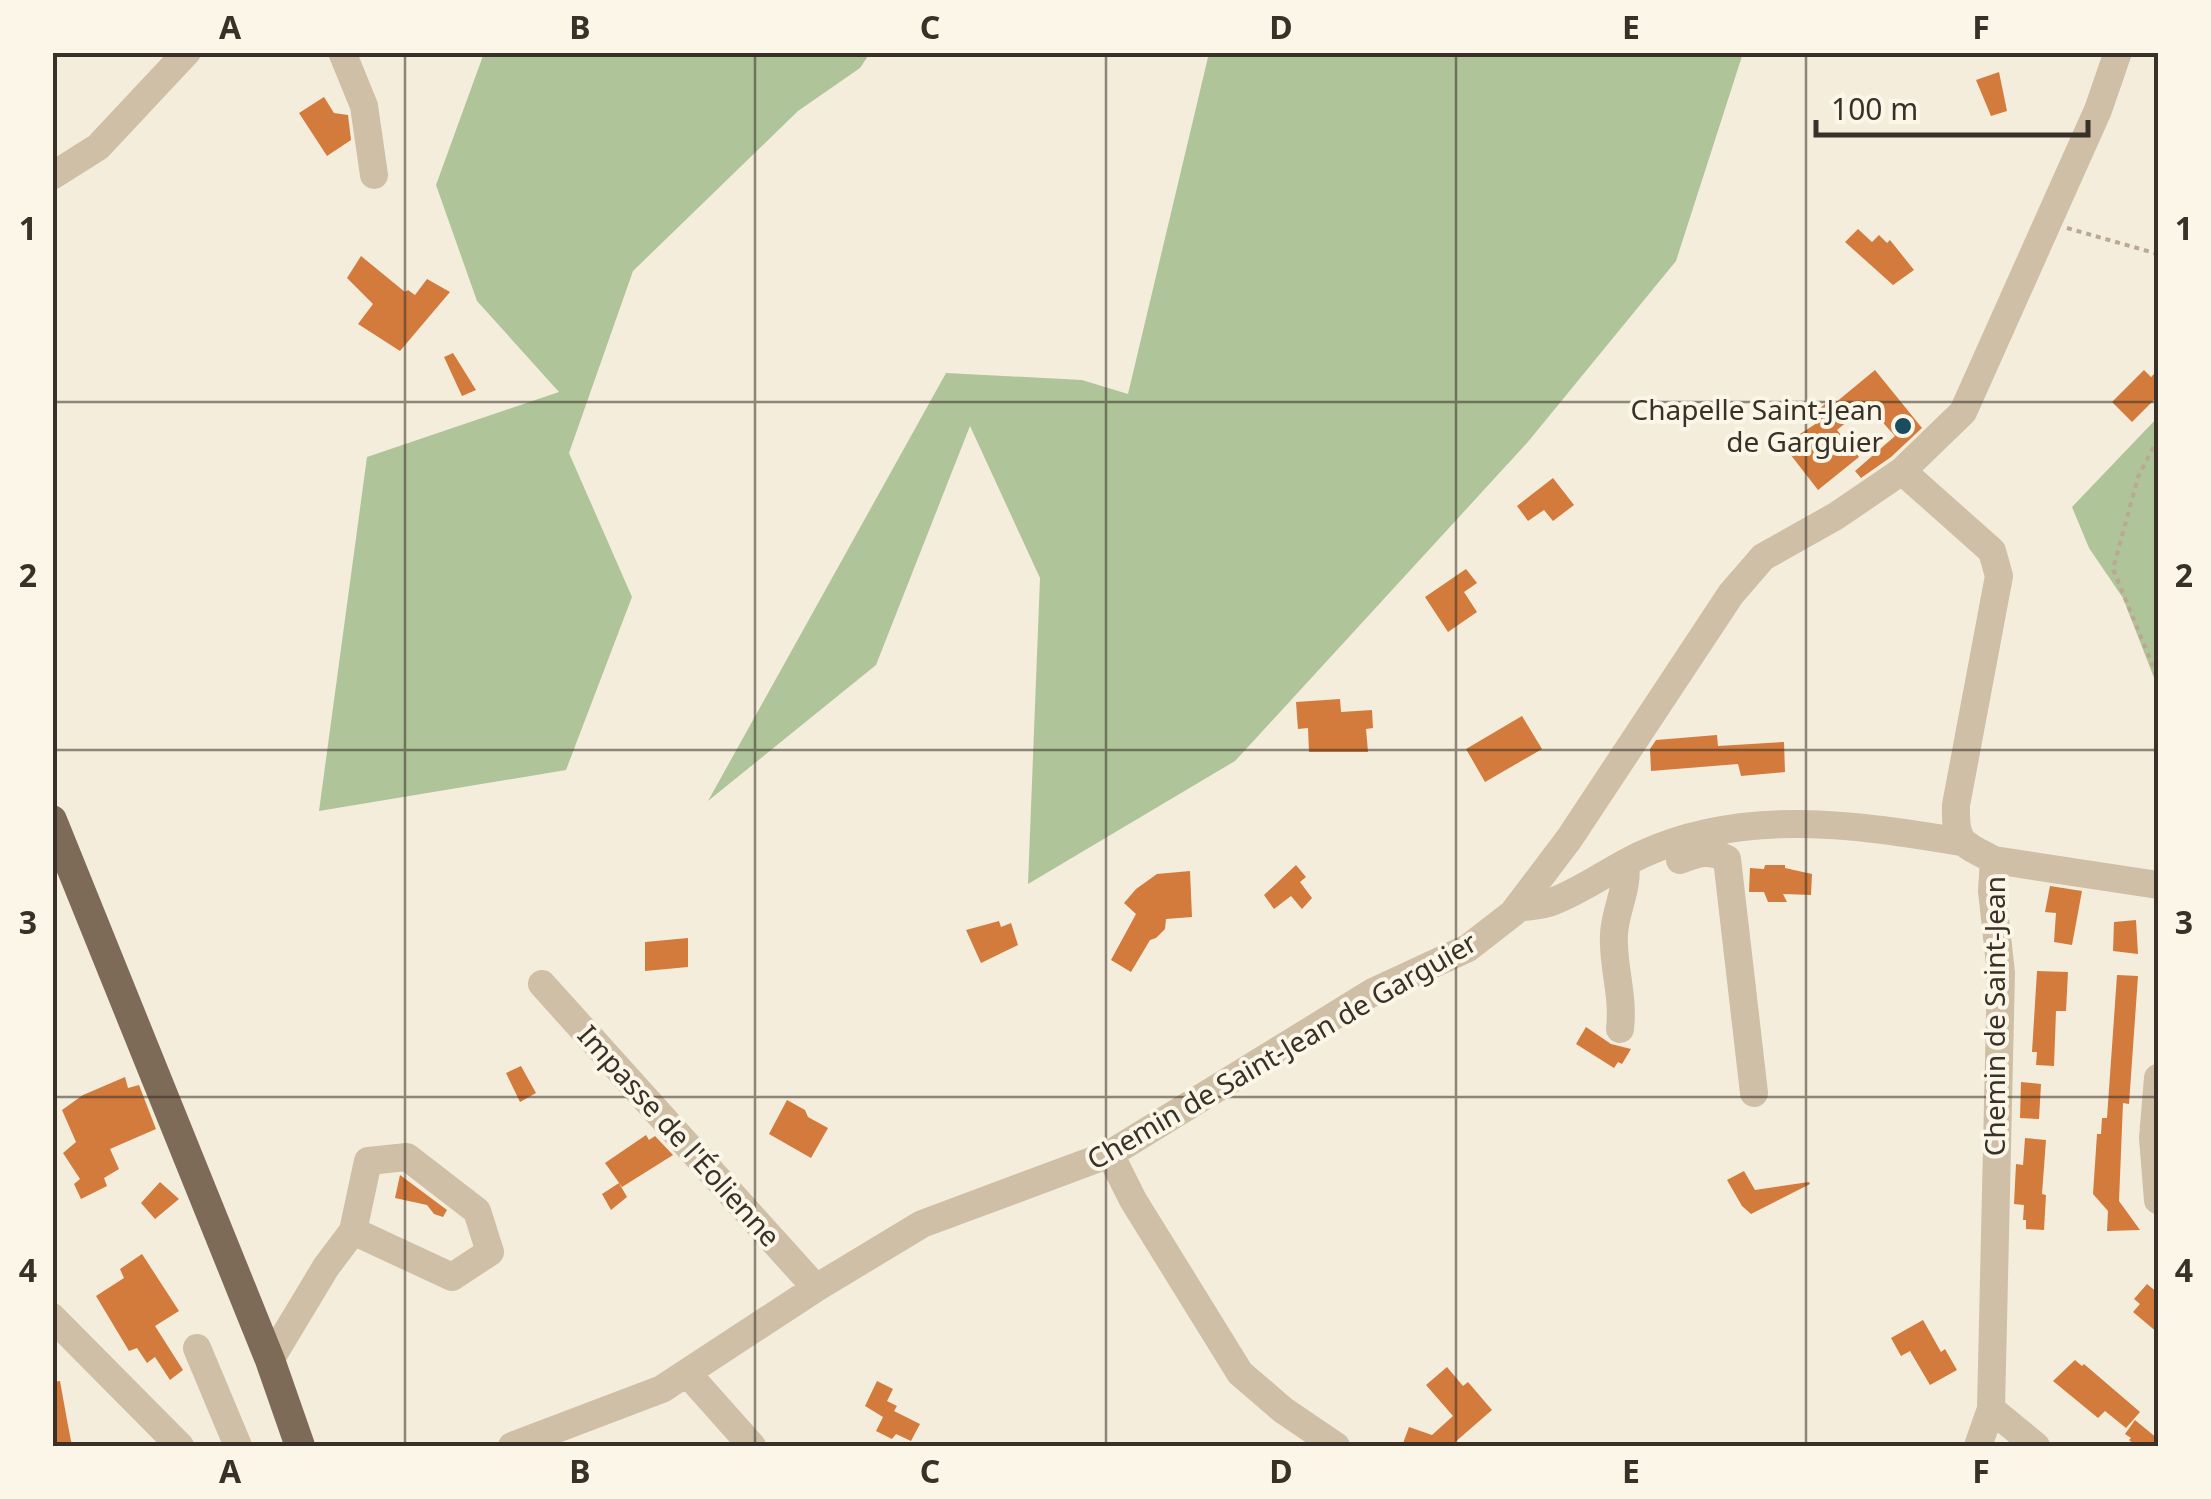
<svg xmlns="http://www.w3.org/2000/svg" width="2211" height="1499" font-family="'Noto Sans',sans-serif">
<rect width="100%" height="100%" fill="#f4eddb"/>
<path fill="#afc599" d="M484,53H870L860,68L798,111L633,271L569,453L632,597L566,770L319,811L367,457L559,392L477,301L436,185Z
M1209,53H1743L1676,261L1527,443L1235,761L1028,884L1040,578L970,426L876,665L708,801L946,373L1082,380L1128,394Z
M2158,417V688L2123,598L2089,548L2072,507Z"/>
<path fill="#d27b3c" d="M1999,72L2007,111L1991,116L1976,80Z
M324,97L334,113L348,115L351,140L327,156L299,113Z
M1858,229L1872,242L1879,235L1887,243L1890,240L1914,270L1893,285L1845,242Z
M361,256L405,292L408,290L415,295L427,279L450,292L400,351L358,324L373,304L347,278Z
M453,353L476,390L462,396L444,357Z
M1875,370L1922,428L1891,457L1861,478L1855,471L1895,436L1867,405L1837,430L1859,457L1818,490L1783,445L1817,423L1812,415L1831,399L1835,403Z
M2144,370L2151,377L2158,370V396L2132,422L2112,402Z
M1553,478L1574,505L1553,521L1544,510L1528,521L1517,506Z
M1466,569L1477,583L1464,592L1477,612L1448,632L1425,597Z
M1340,699L1341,712L1372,710L1373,728L1366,729L1368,752H1309L1308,728L1298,729L1296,702Z
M1522,716L1542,749L1485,782L1466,749Z
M1717,735L1718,746L1784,742L1785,772L1741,776L1738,764L1651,771L1650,749L1656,740Z
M1296,865L1306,877L1300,882L1312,898L1302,909L1291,896L1274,909L1264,895Z
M1765,865H1785V868L1812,874L1811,895L1783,894L1787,902H1768L1764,892H1749L1750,868L1764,869Z
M1190,871L1192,917L1166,919L1165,929L1156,938L1150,940L1131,972L1111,960L1136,914L1124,903L1136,889L1157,874Z
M2050,886L2082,891L2072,945L2054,942L2056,913L2045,912Z
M2136,920L2138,954L2113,951L2114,922Z
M999,921L1001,927L1011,923L1018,945L981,963L966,930Z
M688,938V967L645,971V942Z
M2037,971L2068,972L2066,1011H2056L2054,1066L2036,1065L2037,1052H2032Z
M2117,975L2138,976L2129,1104L2123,1103L2119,1201L2140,1230L2107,1231L2108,1211L2093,1194L2097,1134H2101L2102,1118H2107Z
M1586,1027L1611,1044L1631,1049L1622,1064L1618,1062L1614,1068L1576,1044Z
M521,1066L536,1093L520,1102L506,1073Z
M125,1077L128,1088L139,1085L156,1129L110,1149L119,1169L104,1178L107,1186L81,1199L74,1184L80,1179L63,1153L76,1142L62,1110L83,1095Z
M2021,1082L2041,1084L2039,1119L2020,1118Z
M787,1100L805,1110L808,1117L828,1128L811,1158L769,1134Z
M646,1135L649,1140L655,1136L673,1155L622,1187L605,1163Z
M2025,1138L2046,1140L2042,1194L2046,1195L2044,1230L2026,1229V1220H2023L2024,1205L2014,1204L2016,1164L2023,1165Z
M1744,1171L1755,1190L1809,1182L1810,1184L1751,1214L1742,1206L1727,1180Z
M400,1175L447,1210L443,1217L434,1214L427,1205L395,1198Z
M160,1182L179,1199L155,1219L141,1203Z
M619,1183L627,1197L611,1210L602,1194Z
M142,1254L179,1311L155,1326L183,1370L170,1380L155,1357L147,1363L137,1348L129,1351L96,1296L124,1278L120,1269Z
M2147,1284L2158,1293V1333L2133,1312L2140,1304L2134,1299Z
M1923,1320L1941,1352L1945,1349L1957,1370L1930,1385L1910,1351L1901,1356L1891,1338Z
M2075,1360L2082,1366L2084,1364L2140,1412L2126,1428L2105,1411L2098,1418L2053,1381Z
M1447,1367L1463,1386L1468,1382L1492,1410L1454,1443L1459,1446H1402L1409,1427L1432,1435L1453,1416L1426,1385Z
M60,1381L67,1420L72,1446H52V1382Z
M877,1381L893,1389L887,1401L897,1406L894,1411L920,1424L911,1441L896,1434L892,1439L876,1431L883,1417L865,1406Z
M2135,1420L2158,1439V1446H2136L2129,1440L2131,1438L2125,1434Z"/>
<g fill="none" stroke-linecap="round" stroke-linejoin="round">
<path stroke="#baa990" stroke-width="4" stroke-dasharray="5 5" stroke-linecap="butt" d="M2067,228L2158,254
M2158,438L2138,477L2113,569L2158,678"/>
<path stroke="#cebfa6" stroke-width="28" d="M342,52L364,106L374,175
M52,176L98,147L187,52
M1902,471L1992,551L1999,576L1956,805C1955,844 1962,843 1994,860L1992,891L2001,973L1991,1409L1978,1446
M1680,860C1698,853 1709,849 1727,859L1754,1093
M1994,860L2158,885
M1517,908C1529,906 1543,906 1554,901C1585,889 1612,868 1643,854C1743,808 1856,824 1961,842
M542,984L816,1288
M1620,1029C1624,994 1612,965 1614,934C1615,910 1629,887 1625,864
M2158,1078L2153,1138L2158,1200
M1110,1154L1133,1200L1240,1373L1283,1410L1336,1446
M407,1157L477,1211L490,1252L452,1277L353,1231L368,1161Z
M52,1317L180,1446
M197,1348L238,1446
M270,1360L326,1267L353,1231
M687,1373L752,1446
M1991,1409L2036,1446
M512,1446L662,1389L816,1288L922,1224L1110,1154L1373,992L1468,948L1513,913L1569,839L1731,594L1763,557L1836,516L1902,471L1963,412L2098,110L2118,52"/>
<path stroke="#7d6a57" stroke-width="30" d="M52,820L270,1360L300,1446"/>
</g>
<path fill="none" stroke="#393027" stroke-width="2.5" stroke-opacity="0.55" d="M405,52V1446M755,52V1446M1106,52V1446M1456,52V1446M1806,52V1446M52,402H2158M52,750H2158M52,1097H2158"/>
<circle fill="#184e5f" stroke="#fbf6e8" stroke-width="4" cx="1903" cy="426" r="10"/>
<g text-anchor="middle" stroke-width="8" stroke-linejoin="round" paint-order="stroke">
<g font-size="28" fill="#393027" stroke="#fbf6e8" text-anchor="end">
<text x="1883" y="420">Chapelle Saint-Jean<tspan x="1883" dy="32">de Garguier</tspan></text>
</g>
<g font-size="28" fill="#393027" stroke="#fbf6e8">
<text transform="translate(1995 1016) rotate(-90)" y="10">Chemin de Saint-Jean</text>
<text transform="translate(1282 1051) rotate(-30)" y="10">Chemin de Saint-Jean de Garguier</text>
<text transform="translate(679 1136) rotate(48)" y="10">Impasse de l'Éolienne</text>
</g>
</g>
<rect width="2211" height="1499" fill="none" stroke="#fbf6e8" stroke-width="110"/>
<path d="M1816 120v15h272v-15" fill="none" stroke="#393027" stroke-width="5"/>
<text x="1831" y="120" font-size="30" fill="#393027" stroke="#fbf6e8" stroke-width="8" paint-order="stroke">100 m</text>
<rect x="55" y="55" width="2101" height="1389" fill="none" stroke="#393027" stroke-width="4"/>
<g font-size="32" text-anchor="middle" font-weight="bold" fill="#393027">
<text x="230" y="39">A</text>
<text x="580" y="39">B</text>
<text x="930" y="39">C</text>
<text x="1281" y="39">D</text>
<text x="1631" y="39">E</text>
<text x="1981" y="39">F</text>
<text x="28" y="240">1</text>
<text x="2184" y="240">1</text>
<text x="28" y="587">2</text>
<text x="2184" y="587">2</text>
<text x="28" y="934">3</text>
<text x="2184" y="934">3</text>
<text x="28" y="1282">4</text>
<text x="2184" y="1282">4</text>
<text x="230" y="1483">A</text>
<text x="580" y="1483">B</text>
<text x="930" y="1483">C</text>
<text x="1281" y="1483">D</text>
<text x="1631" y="1483">E</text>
<text x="1981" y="1483">F</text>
</g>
</svg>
